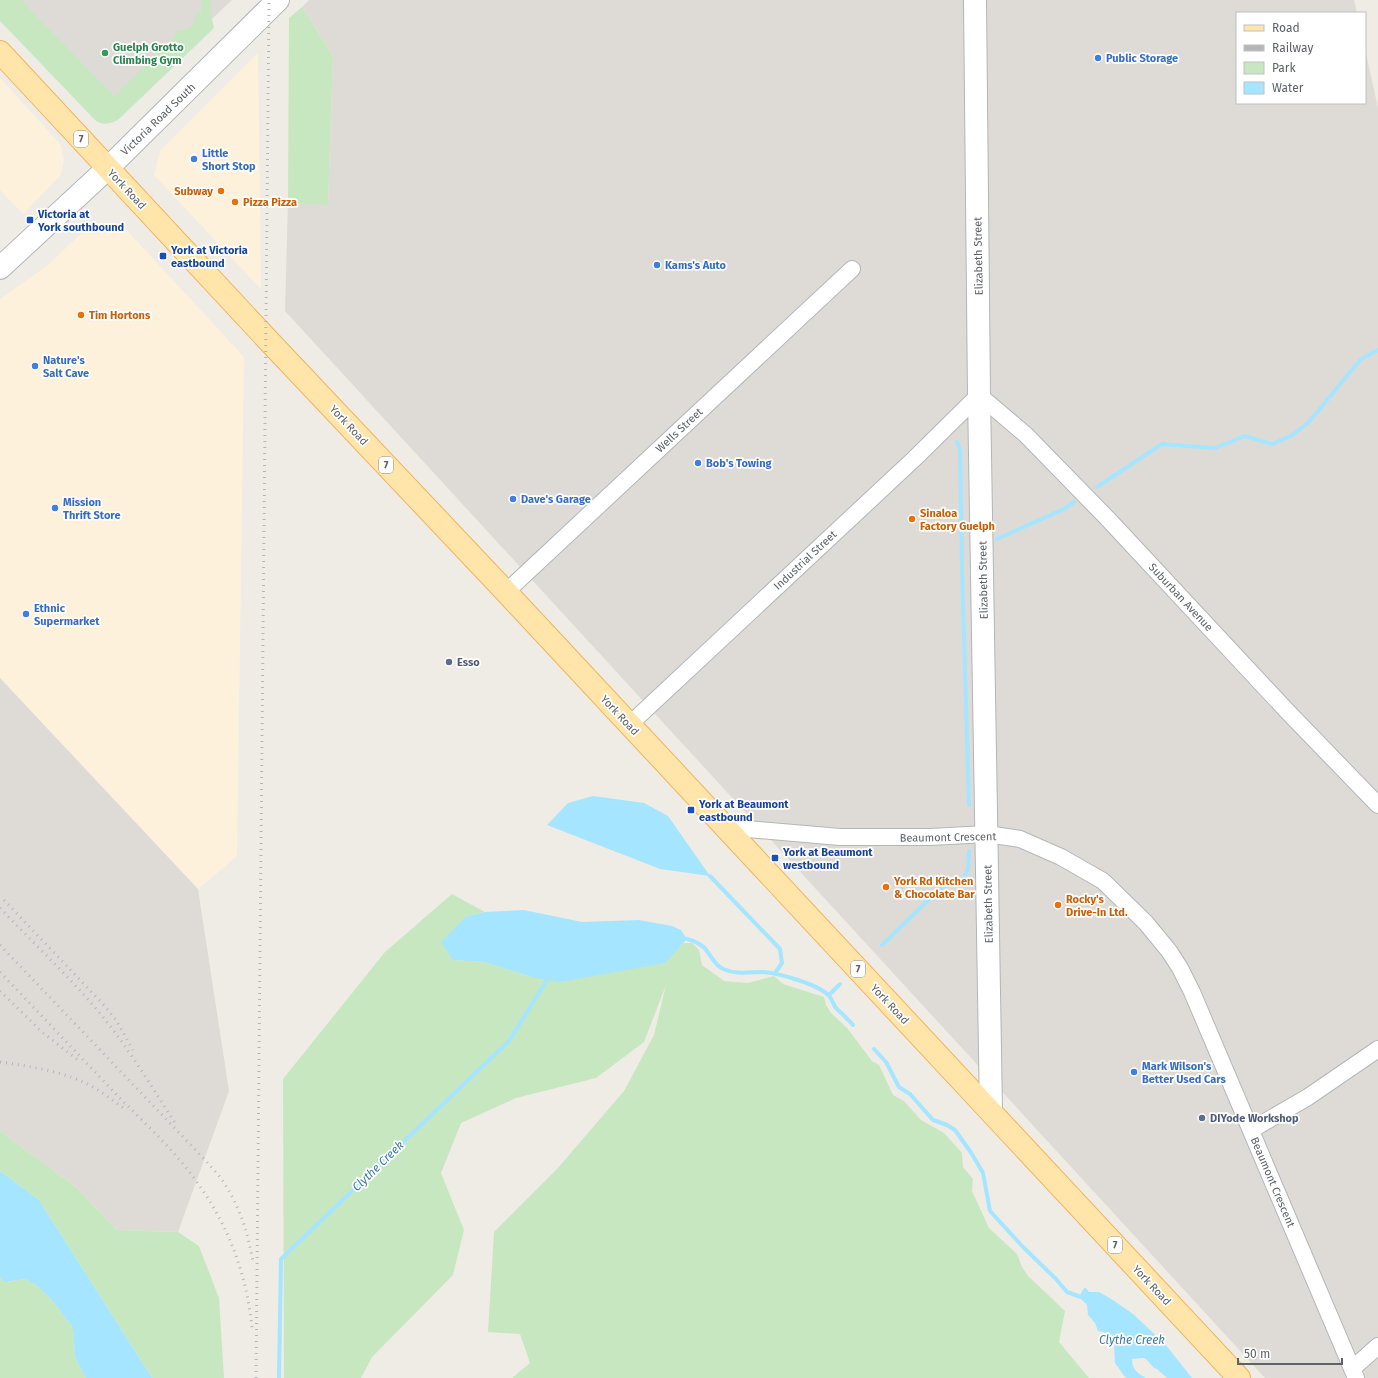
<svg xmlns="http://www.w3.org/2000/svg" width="1378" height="1378" font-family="'Fira Sans',sans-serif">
<rect width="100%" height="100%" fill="#efece5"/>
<path fill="#fef1db" d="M258,53L261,289L154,175L160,151Z
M0,78L61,145L64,159L61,175L23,214L0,190Z
M92,223L121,224L244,357L237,856L198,889L0,678V299L48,265Z"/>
<path fill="#dedbd7" d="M0,0H232L106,119Z
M309,0H1354L1357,13H1237V103H1365V49L1378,108V1378H1265L285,311L288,203L328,204L333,56L302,7Z
M0,678L198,889L229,1091L178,1232L117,1230L76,1187L0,1131Z"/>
<path fill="#c7e7c1" d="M0,0H21L114,96L176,35L174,33L179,29C191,32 195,24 196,13H201L202,0H211V15L214,28L119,119C111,124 103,126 95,120L0,21Z
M302,7L333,56L328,205L288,203L289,18Z
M452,894L485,912L467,916L453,960L484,962L535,978L665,963L672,954L684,943H692L699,950L702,965L724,981L748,983L774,976L783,984L824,997L826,1005L831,1013L847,1028L872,1061L879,1065L893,1095L904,1101L921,1120L944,1133L962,1153L963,1167L973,1179L972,1191L989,1228L1017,1254L1022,1267L1028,1276L1065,1311L1059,1342L1089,1378H512L530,1363L520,1334L488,1332L494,1232L557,1169L624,1091L654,1035L666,985L644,1042L596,1078L516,1098L461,1123L441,1173L464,1230L453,1275L372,1357L361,1378H284L283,1079L385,952Z
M0,1131L76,1187L117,1230L178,1232L199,1246L219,1298L224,1378H152L39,1200L0,1171Z
M0,1277L6,1282L25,1279L36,1285L53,1301L73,1328L75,1357L86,1378H0Z"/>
<path fill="#a5e5ff" d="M593,796L644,803L668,816L710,876L660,869L547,825L568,803Z
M524,910L582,922L639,920L672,926L681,930L687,939L665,963L560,982L535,978L484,962L453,960L441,942L467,916L485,912Z
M0,1171L39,1200L152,1378H86L75,1357L73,1328L53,1301L36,1285L25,1279L5,1282L0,1277Z
M1084,1288H1086L1089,1292H1099L1113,1300L1133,1314L1165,1344L1192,1378H1167L1157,1369L1154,1368L1146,1359L1143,1358L1132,1359C1132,1369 1137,1373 1146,1378H1127L1125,1377L1115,1363L1114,1343L1111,1334L1098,1331L1095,1323L1088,1315L1087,1305L1079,1297Z"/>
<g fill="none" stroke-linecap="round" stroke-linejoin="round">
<path stroke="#a5e5ff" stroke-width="4" d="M957,442L960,450L962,568L969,805
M1097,487L1162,444L1215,448L1245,436L1272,444L1291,436L1308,423L1361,359L1378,350
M997,539L1064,509L1074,502
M710,876L780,949L782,963L775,973
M687,939C695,941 702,944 707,951C712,958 715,965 723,969C736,975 750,972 763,972C778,973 817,984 828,995C832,998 833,1004 836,1008C841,1013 848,1019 853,1025
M882,945L942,887L962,882L968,869L969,851
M829,995L840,984
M874,1049L886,1062L899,1087L910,1094L933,1120L947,1125L955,1130L972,1154L983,1173L990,1211L1023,1247L1056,1279L1067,1292L1081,1297
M279,1378L281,1259L509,1041L547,980"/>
<defs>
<path id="street" d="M506,592L852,269
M629,725L914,459L979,395L1026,435L1108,519L1287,711L1378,805
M724,827L840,837H930L987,834L1020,839L1061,857L1103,881L1146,923L1169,951L1180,968L1192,992L1356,1378
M1251,1130L1308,1097L1378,1049
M1352,1369L1378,1346"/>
<path id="secondary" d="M975,0L979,395L991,1111
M0,268L108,168L278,0"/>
<path id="primary" d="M0,52L266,338L506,592L1239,1378"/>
</defs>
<use href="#street" stroke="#b2b7ba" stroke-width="18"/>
<use href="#secondary" stroke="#b1b6ba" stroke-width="24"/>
<use href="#primary" stroke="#f3b35b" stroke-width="24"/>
<use href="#street" stroke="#fff" stroke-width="16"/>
<use href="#secondary" stroke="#fff" stroke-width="22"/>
<use href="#primary" stroke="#ffe5aa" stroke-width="22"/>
<path stroke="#b4b5b6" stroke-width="3" stroke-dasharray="1 5" stroke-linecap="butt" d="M4,900L102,1003L116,1020L133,1050
M0,908C34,944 71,978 102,1016C130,1050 152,1088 176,1124
M0,945L206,1161C212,1168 219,1175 224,1183C240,1207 248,1234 253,1262
M0,972C38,1012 75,1051 113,1091C142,1121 175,1150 199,1185C229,1227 247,1276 252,1328
M0,991L42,1032L79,1061
M0,1062C28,1066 55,1070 81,1081C97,1088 111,1099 125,1109
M256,1378L269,0"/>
</g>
<circle fill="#2e9e5b" stroke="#fff" stroke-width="1.5" cx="105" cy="53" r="4"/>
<g fill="#3f7fe0" stroke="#fff" stroke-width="1.5">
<circle cx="1098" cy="58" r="4"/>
<circle cx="194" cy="159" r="4"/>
<circle cx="657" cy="265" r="4"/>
<circle cx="35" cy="366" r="4"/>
<circle cx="698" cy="463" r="4"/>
<circle cx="513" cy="499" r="4"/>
<circle cx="55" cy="508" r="4"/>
<circle cx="26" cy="614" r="4"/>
<circle cx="1134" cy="1072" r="4"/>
</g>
<g fill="#e8710a" stroke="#fff" stroke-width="1.5">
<circle cx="221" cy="191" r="4"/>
<circle cx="235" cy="202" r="4"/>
<circle cx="81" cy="315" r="4"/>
<circle cx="912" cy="519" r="4"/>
<circle cx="886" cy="887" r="4"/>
<circle cx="1058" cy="905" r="4"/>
</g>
<g fill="#1a4fb4" stroke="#fff" stroke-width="1.5">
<rect x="26" y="216" width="8" height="8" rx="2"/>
<rect x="159" y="252" width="8" height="8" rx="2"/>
<rect x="687" y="806" width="8" height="8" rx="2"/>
<rect x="771" y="854" width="8" height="8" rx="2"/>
</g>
<g fill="#5c6f8a" stroke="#fff" stroke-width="1.5">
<circle cx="449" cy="662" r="4"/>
<circle cx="1202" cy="1118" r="4"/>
</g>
<g text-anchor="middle" stroke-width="3.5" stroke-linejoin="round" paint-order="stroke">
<g fill="#fff" stroke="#8e9194" stroke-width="1">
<rect x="74" y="131" width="14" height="16" rx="3"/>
<rect x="379" y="457" width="14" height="16" rx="3"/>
<rect x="851" y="961" width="14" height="16" rx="3"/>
<rect x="1108" y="1237" width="14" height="16" rx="3"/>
</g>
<g font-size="10" font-weight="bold" fill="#5d6266">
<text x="81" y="143">7</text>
<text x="386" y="469">7</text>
<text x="858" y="973">7</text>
<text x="1115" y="1249">7</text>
</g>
<g font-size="11" font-weight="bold" fill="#27864d" stroke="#fff" text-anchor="start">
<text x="113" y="51">Guelph Grotto<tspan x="113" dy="13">Climbing Gym</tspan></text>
</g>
<g font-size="11" font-weight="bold" fill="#366cbe" stroke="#fff" text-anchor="start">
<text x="1106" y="62">Public Storage</text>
<text x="202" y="157">Little<tspan x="202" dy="13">Short Stop</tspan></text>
<text x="665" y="269">Kams's Auto</text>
<text x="43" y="364">Nature's<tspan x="43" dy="13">Salt Cave</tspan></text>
<text x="706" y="467">Bob's Towing</text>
<text x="521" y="503">Dave's Garage</text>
<text x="63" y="506">Mission<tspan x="63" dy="13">Thrift Store</tspan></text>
<text x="34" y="612">Ethnic<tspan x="34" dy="13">Supermarket</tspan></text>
<text x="1142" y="1070">Mark Wilson's<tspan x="1142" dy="13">Better Used Cars</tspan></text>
</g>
<g font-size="11" fill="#5d6266" stroke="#fff">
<text transform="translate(158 119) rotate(-44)" y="4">Victoria Road South</text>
<text transform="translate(127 189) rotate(47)" y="4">York Road</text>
<text transform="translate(978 256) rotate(-91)" y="4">Elizabeth Street</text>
<text transform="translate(349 425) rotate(47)" y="4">York Road</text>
<text transform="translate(679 430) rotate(-43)" y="4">Wells Street</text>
<text transform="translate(805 560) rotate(-43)" y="4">Industrial Street</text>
<text transform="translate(983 580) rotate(-91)" y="4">Elizabeth Street</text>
<text transform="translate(1181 597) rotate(47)" y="4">Suburban Avenue</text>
<text transform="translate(620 715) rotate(47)" y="4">York Road</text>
<text transform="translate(948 837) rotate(-1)" y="4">Beaumont Crescent</text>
<text transform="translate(988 904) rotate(-91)" y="4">Elizabeth Street</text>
<text transform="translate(890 1004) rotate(47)" y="4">York Road</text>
<text transform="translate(1273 1182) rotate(67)" y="4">Beaumont Crescent</text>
<text transform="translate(1152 1285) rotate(47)" y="4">York Road</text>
</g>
<g font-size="11" font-weight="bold" fill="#c56008" stroke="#fff" text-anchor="start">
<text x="213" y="195" text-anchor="end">Subway</text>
<text x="243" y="206">Pizza Pizza</text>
<text x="89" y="319">Tim Hortons</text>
<text x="920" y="517">Sinaloa<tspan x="920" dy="13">Factory Guelph</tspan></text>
<text x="894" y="885">York Rd Kitchen<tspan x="894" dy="13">&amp; Chocolate Bar</tspan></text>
<text x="1066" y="903">Rocky's<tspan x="1066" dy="13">Drive-In Ltd.</tspan></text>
</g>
<g font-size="11" font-weight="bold" fill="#164399" stroke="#fff" text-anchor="start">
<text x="38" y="218">Victoria at<tspan x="38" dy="13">York southbound</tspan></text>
<text x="171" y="254">York at Victoria<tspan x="171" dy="13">eastbound</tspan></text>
<text x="699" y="808">York at Beaumont<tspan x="699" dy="13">eastbound</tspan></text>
<text x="783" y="856">York at Beaumont<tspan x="783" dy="13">westbound</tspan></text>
</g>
<g font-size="11" font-weight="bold" fill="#4e5e75" stroke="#fff" text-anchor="start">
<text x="457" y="666">Esso</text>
<text x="1210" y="1122">DIYode Workshop</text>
</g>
<g font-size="12" font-style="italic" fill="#3b7ba1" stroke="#fff">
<text transform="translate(378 1166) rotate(-44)" y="4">Clythe Creek</text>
<text x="1132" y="1344">Clythe Creek</text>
</g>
</g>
<rect x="1236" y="12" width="130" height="92" fill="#ffffff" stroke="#bec0c2"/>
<rect x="1244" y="25" width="20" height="6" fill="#ffe5aa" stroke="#bec0c2"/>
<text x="1272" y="32" font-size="12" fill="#5d6266">Road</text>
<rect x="1244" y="45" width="20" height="6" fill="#b4b5b6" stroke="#bec0c2"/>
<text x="1272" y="52" font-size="12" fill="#5d6266">Railway</text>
<rect x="1244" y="62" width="20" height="12" fill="#c7e7c1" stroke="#bec0c2"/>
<text x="1272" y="72" font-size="12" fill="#5d6266">Park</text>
<rect x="1244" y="82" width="20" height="12" fill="#a5e5ff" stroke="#bec0c2"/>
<text x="1272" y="92" font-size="12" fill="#5d6266">Water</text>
<path d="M1238 1358v6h104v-6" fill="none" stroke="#5d6266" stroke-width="2"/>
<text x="1244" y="1358" font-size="12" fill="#5d6266" stroke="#ffffff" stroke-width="3" paint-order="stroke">50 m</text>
</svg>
